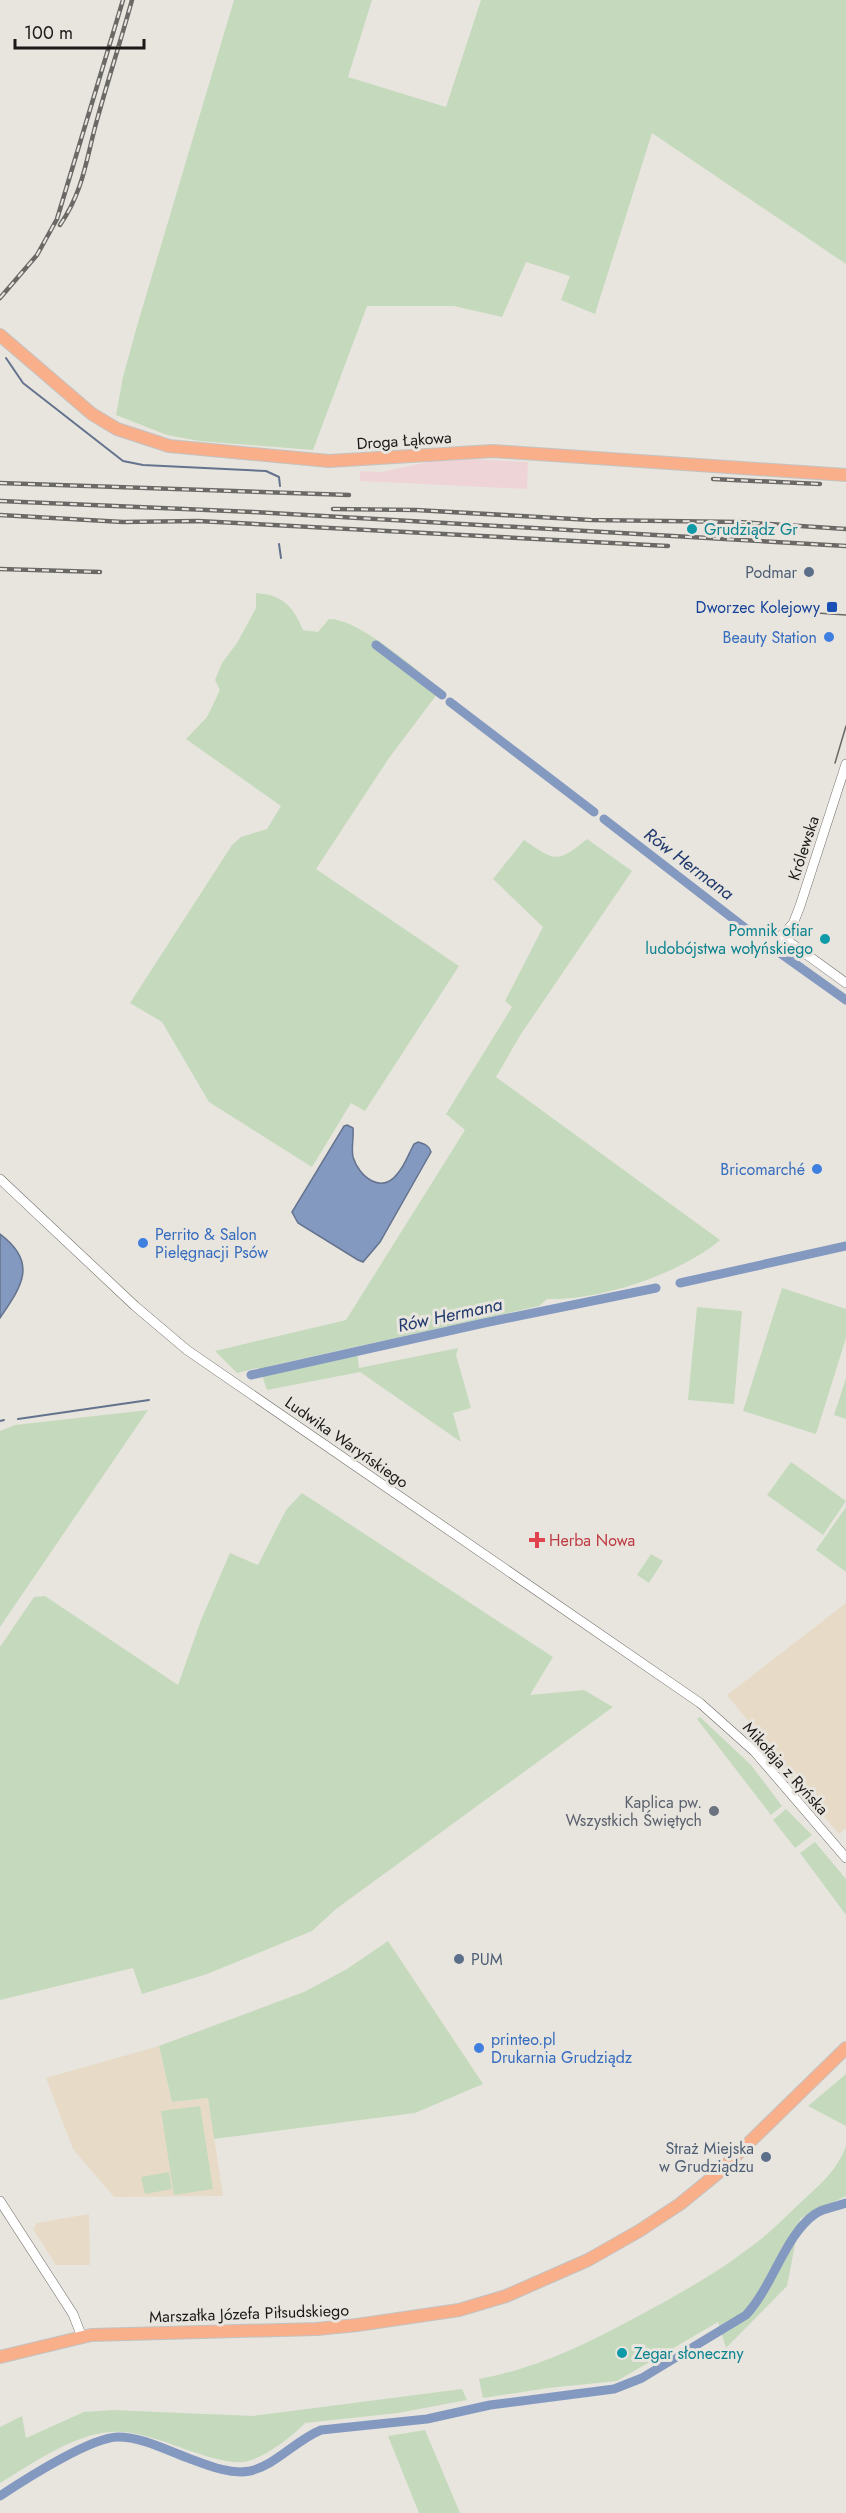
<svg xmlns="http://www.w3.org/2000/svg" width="846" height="2513" font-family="Jost,sans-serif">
<rect width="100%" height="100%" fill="#e8e5df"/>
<path fill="#efd4d7" d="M471,459L528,462L527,489L360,481V471L381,472L433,461Z"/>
<path fill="#e7dac6" d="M846,1603V1828L839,1834L762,1743L751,1724L727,1695Z
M159,2046L172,2102L208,2098L223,2196L114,2197L73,2149L46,2078Z
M89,2214L90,2265H56L33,2229L37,2223Z"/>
<path fill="#c5dabc" d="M234,0H372L348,77L446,107L481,0H846V264L652,133L595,314L561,300L570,276L526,262L502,317L454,306H367L313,450L199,441L167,435L116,415L123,377L137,326Z
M256,593C283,595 293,606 303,630L318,632L329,619C360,619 416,670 441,689L389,758L316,869L459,966L365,1111L351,1103L312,1167L209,1102L162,1022L130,1003L232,845L241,837L267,829L281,806L186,739L207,717L220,690L215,680L222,663L237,643L256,608Z
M587,839L632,871L521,1034L496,1077L720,1240C680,1274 599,1301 547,1299L539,1306L265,1367L357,1352L359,1368L458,1348L456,1355L471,1408L453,1413L461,1442L360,1372L267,1390L261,1372L257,1368L237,1373L215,1351L346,1320L465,1130L446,1114L512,1007L505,1001L543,927L493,879L524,840C555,861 557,864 587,839Z
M782,1288L846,1309V1338L816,1434L743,1411Z
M697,1307L742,1311L734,1404L688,1400Z
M846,1378V1419L834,1415Z
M148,1410L19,1599L0,1627V1431L15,1425Z
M791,1462L846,1501L823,1535L767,1495Z
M302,1493L553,1657L530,1695L584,1690L613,1707L336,1909L312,1931L207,1974L142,1994L133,1968L0,2000V1647L34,1597L45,1596L178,1685L201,1620L230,1553L258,1565L286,1510Z
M846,1507V1572L816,1550Z
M651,1554L663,1561L649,1583L637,1575Z
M700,1717L751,1765L782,1806L771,1815L697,1719Z
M786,1809L812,1835L795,1848L773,1820Z
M815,1842L846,1879V1915L800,1853Z
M388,1941L483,2084L415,2113L214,2139L208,2098L172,2102L159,2046L304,1992L347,1969Z
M846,2074V2126L808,2106Z
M200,2106L213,2189L174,2195L161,2111Z
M846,2145V2196L800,2219L787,2286L726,2348L718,2322L617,2381L548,2388L483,2398L479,2379C533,2369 581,2347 629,2321C674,2297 720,2272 761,2239C774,2229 786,2216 798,2205C816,2188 839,2170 846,2145Z
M169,2172L172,2189L145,2194L141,2177Z
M462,2389L467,2400L398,2413L305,2423C293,2436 263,2459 244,2462C223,2465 178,2446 156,2439C141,2435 127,2431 111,2432C71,2435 34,2463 0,2483V2427L22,2416L26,2438L84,2412L112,2410L253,2416Z
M425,2430L460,2513H419L388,2436Z"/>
<path fill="#8499c0" stroke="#64738d" stroke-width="1.5" d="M347,1125L353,1128C354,1138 351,1147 353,1157C359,1177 382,1195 398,1173C405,1165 409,1153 414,1144L418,1142C424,1144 429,1145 431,1152L380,1242L363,1262L358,1260L298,1223L292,1212L344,1126Z
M0,1234C39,1263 21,1287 0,1318Z"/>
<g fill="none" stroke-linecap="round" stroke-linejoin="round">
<path stroke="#64738d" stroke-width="2" d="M6,358L23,383L123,461L143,465L266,471L279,477L280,486
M279,544L281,558
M18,1419L149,1400
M0,1421L4,1420"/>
<path stroke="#8499c0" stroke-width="9" d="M376,645L442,695
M450,702L594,812
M604,819L753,934
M780,953L846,1000
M680,1283L846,1246
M251,1375L484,1323L656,1288
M0,2496C24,2480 91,2437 118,2437C142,2437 166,2450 188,2458C207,2465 230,2475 250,2471C276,2465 296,2440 321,2430L427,2419L490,2405L614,2389L642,2378L746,2315C773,2286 785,2235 815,2214C824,2208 836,2207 846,2203"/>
<defs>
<path id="minor" d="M846,764L800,906L793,924L781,936L846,983
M0,1179L135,1306L187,1350L700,1703L755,1752L846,1858
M0,2201L73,2314L82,2337"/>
<path id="major" d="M0,335L92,414L117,429L169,446L329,461L493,451L846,475
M0,2357L91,2335L317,2329L357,2325L459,2310L506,2296L588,2260L639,2231L680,2204L718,2173L846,2048"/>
</defs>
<use href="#minor" stroke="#6d6a65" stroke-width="10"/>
<use href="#major" stroke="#c3c3c3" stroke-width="14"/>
<use href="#minor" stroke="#fff" stroke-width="9"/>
<use href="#major" stroke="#f8af8a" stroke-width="12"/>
<path stroke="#6b6966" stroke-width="1.5" d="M787,611L846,615
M835,763L846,726"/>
<defs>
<path id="rail" d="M60,225C84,190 86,159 97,120C108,80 121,40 132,0
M0,298L37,255L57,219L123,0
M713,479L820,484
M0,483L349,495
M0,501L253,512L846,546
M333,509L416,510L591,520L739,522L846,529
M0,515L123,522L198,521L668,546
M0,569L100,572"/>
</defs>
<use href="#rail" stroke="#6b6966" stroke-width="4.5"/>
<use href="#rail" stroke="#e8e5df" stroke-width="2" stroke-dasharray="7" stroke-linecap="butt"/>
</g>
<g fill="#0f9aa8" stroke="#e8e5df" stroke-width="2">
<circle cx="692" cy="529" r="6"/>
<circle cx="825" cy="939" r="6"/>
<circle cx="622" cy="2353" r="6"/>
</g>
<g fill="#5c6f8a" stroke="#e8e5df" stroke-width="2">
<circle cx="809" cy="572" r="6"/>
<circle cx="459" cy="1959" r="6"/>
<circle cx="766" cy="2157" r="6"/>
</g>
<rect fill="#1a4fb4" stroke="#e8e5df" stroke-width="2" x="826" y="601" width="12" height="12" rx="3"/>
<g fill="#3f7fe0" stroke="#e8e5df" stroke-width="2">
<circle cx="829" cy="637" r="6"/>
<circle cx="817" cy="1169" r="6"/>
<circle cx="143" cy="1243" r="6"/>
<circle cx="479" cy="2048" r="6"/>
</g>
<path fill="#e0444e" stroke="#e8e5df" stroke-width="2" d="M534 1531h6v6h6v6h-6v6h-6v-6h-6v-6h6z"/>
<circle fill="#6b7280" stroke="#e8e5df" stroke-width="2" cx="714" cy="1811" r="6"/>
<g text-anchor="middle" stroke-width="6" stroke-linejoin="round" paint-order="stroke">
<g font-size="16" fill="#1a1917" stroke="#e8e5df">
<text transform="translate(404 440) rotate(-4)" y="6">Droga Łąkowa</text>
<text transform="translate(803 848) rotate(-72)" y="6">Królewska</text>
<text transform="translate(347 1442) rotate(35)" y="6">Ludwika Waryńskiego</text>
<text transform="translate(786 1768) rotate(48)" y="6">Mikołaja z Ryńska</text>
<text transform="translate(249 2313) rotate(-2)" y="6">Marszałka Józefa Piłsudskiego</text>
</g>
<g font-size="16" fill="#0d838f" stroke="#e8e5df" text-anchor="start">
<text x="704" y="535">Grudziądz Gr</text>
<text x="813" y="936" text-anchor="end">Pomnik ofiar<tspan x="813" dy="18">ludobójstwa wołyńskiego</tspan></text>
<text x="634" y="2359">Zegar słoneczny</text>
</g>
<g font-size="16" fill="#4e5e75" stroke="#e8e5df" text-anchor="end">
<text x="797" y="578">Podmar</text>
<text x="471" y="1965" text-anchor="start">PUM</text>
<text x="754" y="2154">Straż Miejska<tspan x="754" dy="18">w Grudziądzu</tspan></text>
</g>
<g font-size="16" fill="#164399" stroke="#e8e5df" text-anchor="end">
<text x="820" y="613">Dworzec Kolejowy</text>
</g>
<g font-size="16" fill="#366cbe" stroke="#e8e5df" text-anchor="end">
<text x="817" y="643">Beauty Station</text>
<text x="805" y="1175">Bricomarché</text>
<text x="155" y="1240" text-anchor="start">Perrito &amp; Salon<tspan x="155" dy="18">Pielęgnacji Psów</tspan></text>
<text x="491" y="2045" text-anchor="start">printeo.pl<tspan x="491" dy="18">Drukarnia Grudziądz</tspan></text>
</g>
<g font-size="16" fill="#be3a42" stroke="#e8e5df" text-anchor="start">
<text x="549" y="1546">Herba Nowa</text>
</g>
<g font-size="16" fill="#5b616d" stroke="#e8e5df" text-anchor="end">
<text x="702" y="1808">Kaplica pw.<tspan x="702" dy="18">Wszystkich Świętych</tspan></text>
</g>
<g font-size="18" font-style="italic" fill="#21396c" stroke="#e8e5df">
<text transform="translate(689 864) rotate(37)" y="6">Rów Hermana</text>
<text transform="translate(450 1315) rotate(-12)" y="6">Rów Hermana</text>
</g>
</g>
<path d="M15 39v9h129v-9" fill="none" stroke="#1a1917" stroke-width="3"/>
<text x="24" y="39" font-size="18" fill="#1a1917" stroke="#e8e5df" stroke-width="4.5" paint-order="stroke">100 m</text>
</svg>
